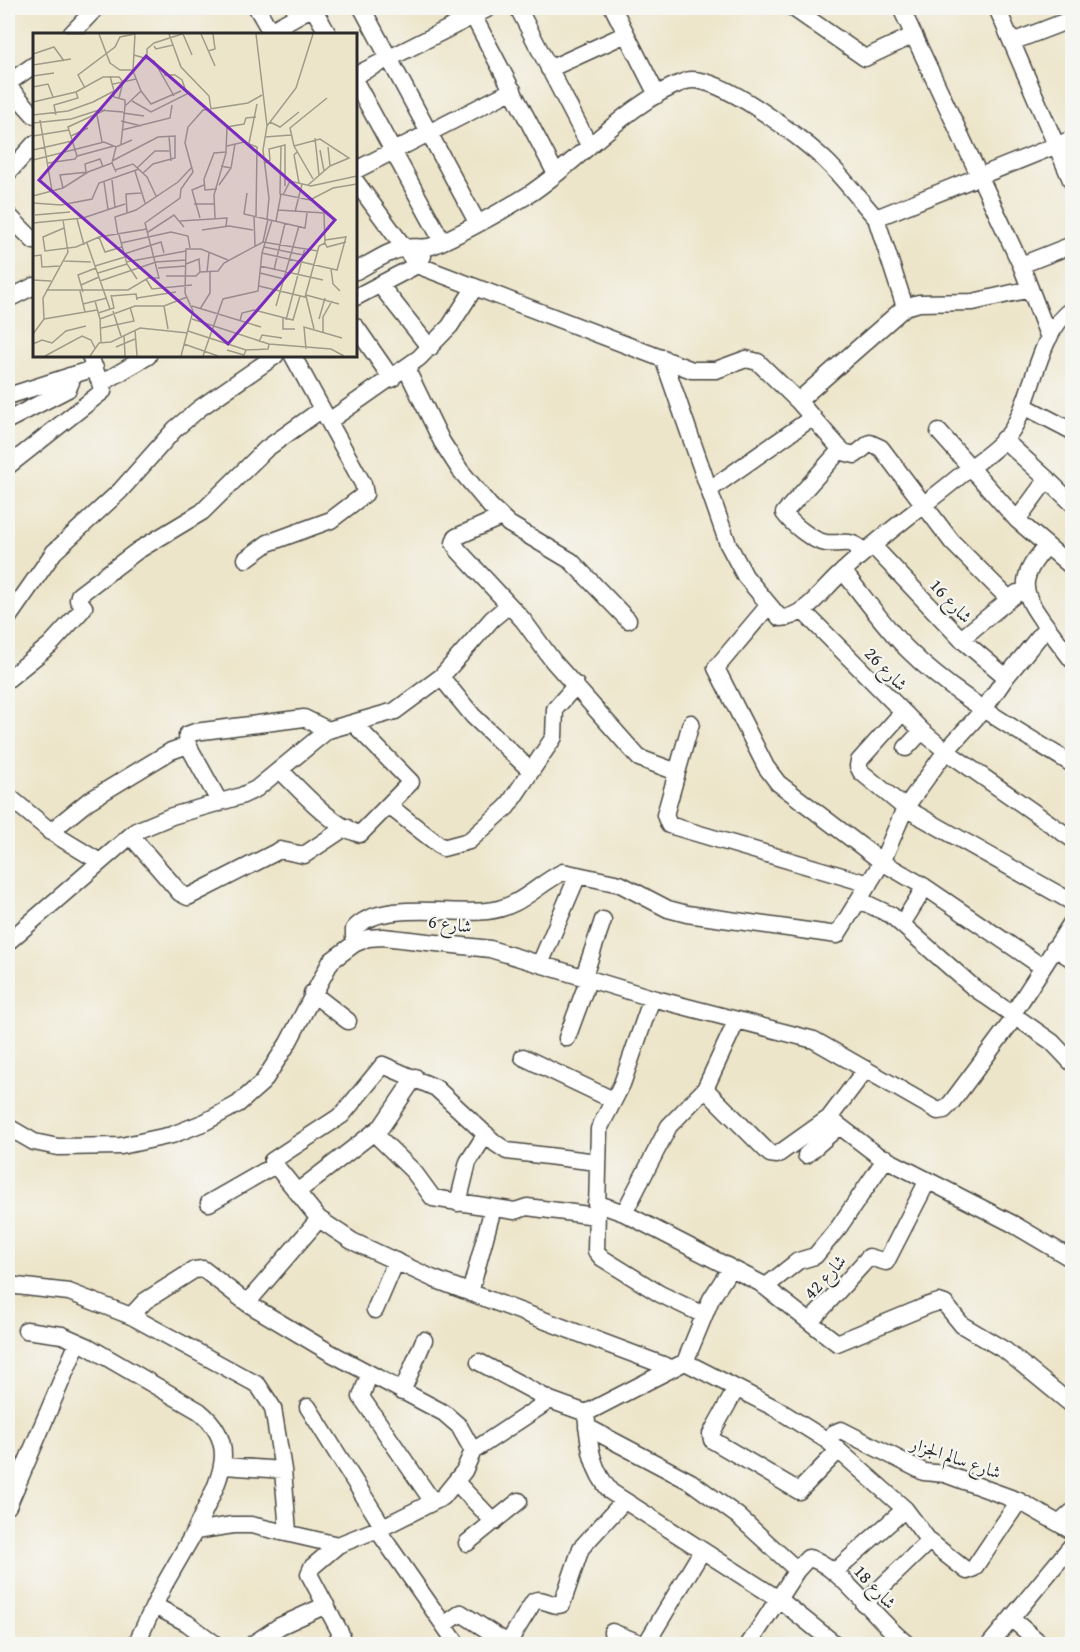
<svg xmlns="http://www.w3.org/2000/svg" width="1080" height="1652" font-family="'Gentium Book Plus',Amiri,serif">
<rect width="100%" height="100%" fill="#f6f6f2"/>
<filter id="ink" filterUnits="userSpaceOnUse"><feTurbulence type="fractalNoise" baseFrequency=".0167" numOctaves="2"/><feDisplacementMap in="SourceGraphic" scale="12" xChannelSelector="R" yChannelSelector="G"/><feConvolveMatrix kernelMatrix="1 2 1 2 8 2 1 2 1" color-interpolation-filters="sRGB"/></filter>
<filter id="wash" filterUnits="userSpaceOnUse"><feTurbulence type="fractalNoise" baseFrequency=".008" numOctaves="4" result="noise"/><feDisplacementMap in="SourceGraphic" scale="24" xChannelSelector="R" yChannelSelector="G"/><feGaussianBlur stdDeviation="1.35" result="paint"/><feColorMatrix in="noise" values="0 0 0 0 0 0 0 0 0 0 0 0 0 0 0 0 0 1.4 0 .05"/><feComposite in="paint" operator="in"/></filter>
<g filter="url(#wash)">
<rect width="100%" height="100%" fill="#ede5c9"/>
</g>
<g filter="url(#ink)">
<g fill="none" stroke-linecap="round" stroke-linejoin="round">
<defs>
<path id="minor" d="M257,8L272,34
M313,8L328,34
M362,8L478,224
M469,8L556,174
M518,8L589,145
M613,8L657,95
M793,8L865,58L914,35
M901,8L1021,265L1049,338
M997,8L1072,182
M270,31L311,8
M71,34L96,8
M1012,42L1072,19
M549,69L626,34
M356,75L489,8
M8,83L34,65
M356,83L442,241
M8,86L34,115
M356,170L513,90
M8,173L34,144
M356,182L417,265L692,370H716L746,359L758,362L798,401L843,452L855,455L870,443L881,448L952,542L1009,599
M8,215L34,241
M876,218L905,307
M1021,265L1072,245
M356,271C370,264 389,250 405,248C413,246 423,249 432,246C465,232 497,214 528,195C578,163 629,100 686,81C716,71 806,141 828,163C845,180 860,200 876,218L1072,139
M380,285L430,348
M356,297L417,265L423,256
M8,299L34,286
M356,327L392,379
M663,358L728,544L745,576L780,618C804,618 821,592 837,577C875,540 920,509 961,475C977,462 1000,448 1012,430C1034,395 1038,332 1072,309
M406,368L442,442L460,470L490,506L509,524L571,561L628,620
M102,383L148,356
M8,396L95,368
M798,401L905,307L919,303L973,302L1030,289
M1024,406L1072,431
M8,420L68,389L71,382L69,376
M329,421L419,358L450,326L475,287
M939,432L1017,520L1072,567
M1003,439L1047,479L1017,520
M841,449L784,513C792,524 812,541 826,543C846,545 847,537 865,552
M8,466L103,391L90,356
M1047,479L1072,503
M709,490L813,417
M501,517L456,537L454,543L458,550L523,620L553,661L639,758L677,772
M873,546L961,639L1006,677
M1046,547C1016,580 1022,593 1047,627
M246,559L268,543L331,520L365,494L363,484L293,356
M843,571C864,597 884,626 907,649C954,696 1016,729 1072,764
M769,605L716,668L766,767L778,783L882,862L925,887L1041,966
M802,610L922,731L946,751L1072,839
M8,618L54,552L120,491L175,429L200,408L275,356
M961,639L1017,593
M441,677L473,716L531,771
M8,679L50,645L82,610L84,607L78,600L79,595L137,551L202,512L266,449L322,409
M902,713L859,761L858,766L861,772L905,808L1072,902
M691,723L665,815L669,825L869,884
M188,745L187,735L195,732L304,718L328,730
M906,748L922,731
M280,770C299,789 334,828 360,834L411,782L353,723
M8,796L54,834L100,862
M389,806L443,848L469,841L507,807L554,737L555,709L576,685
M50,832L87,802L171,751L188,745L220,803
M131,836L180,893L188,897L280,850L304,855L346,827
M859,900L891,915L973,987L1052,1042L1072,1063
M902,924L925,887
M8,942L136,831L172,816L241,796L256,789L328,730L395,711L441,677L492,619L509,605
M354,944V929C379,900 451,915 487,911C520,908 536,885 563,872L620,884L668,909L687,914L837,935L882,862L905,808L946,751L984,709L1006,677L1047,627L1072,660
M1054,948L1072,959
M540,964L578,875
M584,976L603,920
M312,993L348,1021
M652,998L622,1084L599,1129L596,1251L602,1258L660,1294L704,1315
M1012,1015L1072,922
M567,1038L589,978
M523,1057L613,1100
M705,1089L770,1154L777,1155L829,1118L866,1069
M829,1118L876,1154L1013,1224L1072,1259
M8,1127L34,1142L58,1147L121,1146L172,1135L205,1122L238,1104L263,1082L288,1043L331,961L354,944L368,938L383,937L490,949L652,998L814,1040L938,1111L944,1110L951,1103L1015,1017
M374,1133L414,1172L433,1198L515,1211L527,1207L596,1216
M806,1155L838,1127
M597,1162L507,1151L495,1143L436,1088L383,1065L342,1115L272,1161L319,1219L352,1241L434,1279L671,1368
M297,1192L382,1126L415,1077
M209,1203L275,1165
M458,1203L468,1162L486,1134
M596,1203L624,1213L760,1283L837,1343L929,1305L939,1302L945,1304L962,1325L1006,1351L1072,1405
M624,1213L669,1126L705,1089L736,1022
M8,1285L69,1292L131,1316L258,1385L273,1408L283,1470L288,1532
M765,1287L798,1261L815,1256L839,1227L886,1158
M470,1293L493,1208
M247,1303L319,1219
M375,1310L396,1261
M131,1316L145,1301L194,1270L203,1269L247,1303L329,1352L444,1413L459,1426L473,1451
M810,1322L869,1257L886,1262L927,1182
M26,1330L62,1335L87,1346L199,1411C245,1448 214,1487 195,1531
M479,1362L550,1400L586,1413C589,1443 590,1468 611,1492L780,1600L835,1644
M685,1362L775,1408L828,1441L905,1509L929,1541L967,1571L974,1568L1019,1501
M369,1375L361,1397L433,1502
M736,1389L711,1434L712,1440L799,1491L838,1451
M402,1392L424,1340
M308,1407L383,1527
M586,1413L685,1362L711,1299L730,1269
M587,1427L691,1482L738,1516L797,1570L749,1644
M828,1441L834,1433L841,1430L924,1472L945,1474L1019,1501L1072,1531
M224,1466L283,1470
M456,1482L494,1522
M8,1506L78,1342
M1060,1523L1072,1512
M377,1529L457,1644
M467,1543L519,1501
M797,1570L808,1558C837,1562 879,1624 907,1644
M834,1572L905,1509
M864,1604L929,1541
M155,1606L187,1623L215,1644
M1013,1620L1041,1644
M444,1625L461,1613L509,1644
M612,1632L642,1644
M508,1643L534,1601C544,1597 553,1608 562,1604L581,1548L623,1502
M136,1644L164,1585L195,1531L233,1525H251L338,1545L383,1527L443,1497L464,1471L473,1451L550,1400
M253,1644L280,1626L326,1605
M335,1644L341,1634L309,1574L312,1567L338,1545
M646,1644L702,1551
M990,1644L1072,1545"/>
</defs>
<use href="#minor" stroke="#484743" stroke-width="19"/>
<use href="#minor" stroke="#fff" stroke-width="16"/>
</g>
</g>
<g text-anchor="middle" stroke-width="4.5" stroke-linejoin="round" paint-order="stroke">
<g font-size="18" fill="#2b2b2b" stroke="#f6f6f2">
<text transform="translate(951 601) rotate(47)" y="6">شارع 16</text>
<text transform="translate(886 669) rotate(46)" y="6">شارع 26</text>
<text transform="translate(450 924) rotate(8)" y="6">شارع 6</text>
<text transform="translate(825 1277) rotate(-48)" y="6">شارع 42</text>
<text transform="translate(956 1458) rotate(19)" y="6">شارع سالم الجزار</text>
<text transform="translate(875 1587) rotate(47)" y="6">شارع 18</text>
</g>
</g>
<g transform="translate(33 33)">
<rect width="324" height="324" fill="#ede5c9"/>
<path fill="none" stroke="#9f9b8a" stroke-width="1.5" d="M33,1H52M66,1L77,30L87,37H100M136,1L148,34L176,63L178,76M150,1L159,22M168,1L182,33M223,1L234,93M121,13L123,16L140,12M175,18L182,16L180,1M0,21L21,14L31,28M101,22L121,28L141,63M114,24V16L121,10L149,1M0,32L38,26M0,43L21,40M80,51L90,49L86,65M0,54L15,51L20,64M52,55L45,42L82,14L87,4L102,1M80,58L81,64L92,67V73M108,58L118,71L148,58M99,68L118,79L154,61L149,47L142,42H131M0,69L43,59L70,44H86L90,49L103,46M72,77L35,94L44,123L81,113M90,80L111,83M0,82L35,78L60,69L81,58L77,43M23,82L21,72L45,65L43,59M64,82L69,109M7,87L19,158M88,88L108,93M237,89L247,94L266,79M0,90L38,86L66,77L90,79M89,97L137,85L139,72M0,103L36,97M38,103L55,95M136,103L138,128M232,104L258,102M282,105L286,142M216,110L224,71M88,111L92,73L108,58L100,38L102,1M194,113L211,109L224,114L223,184M248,113L247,161L277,167L300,155L324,151M261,113L287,106L316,125L297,133L275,152M83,114L79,130L83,139M295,114L297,133M0,117L39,108M287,117L291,138M264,119L261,122L266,150M0,127L71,109L83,114L99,107M79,128L125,104L142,103V125L120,131L110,140M15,130L42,126L44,123M232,130L237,127L236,116L252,112V153M188,133L198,135L202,111M104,135L122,118H136M82,137L100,131L114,144L123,163M102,138L112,170M53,139L52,131L67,126L70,134M280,146L261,113L257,95L294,65M79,147L82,174M71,149L75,176M186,152L198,135M30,155L27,142L55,139L79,130M184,156L172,157L171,146L181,120L193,119M214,160L211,181L272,195L274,180M250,162L257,148L278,153L324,143M0,163L30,155L55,139M0,170L28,172L59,166L66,150L106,136M161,171H181M262,179L269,151M94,180L93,161L108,160M2,182L37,179M221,183L222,213M167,185L159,157L171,152M182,185L181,162L193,120L194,94L211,91L213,85L223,84M44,186L51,212M234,186L236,165L230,117L234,93L263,55L280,1M147,188L194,185L193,193M243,188L248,161M0,190L50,185L92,171M31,195L10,204L12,218L43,214L66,204L72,219L89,214M169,197L196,193L220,197M115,199L141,182L151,194M85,202L82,184L103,177L145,149L159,134M86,202L94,231L104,246M66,204L114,196M230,209L235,186M54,210L77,276M88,210L138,199L155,203L157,215M292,210L294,214L313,209M231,214L270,222M229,220L304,237L313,204L292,207M91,221L128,209L131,220M0,223L8,222L9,234L28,233M31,228L58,229M93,229L153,218M153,231L166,226L167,239M62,233L92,224M227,233L290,247M125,235L153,233M298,236L300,251L307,258M241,237L252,190M174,239L176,220M65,240L94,231M227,240L251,246M133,243H163L167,239L185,238L191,230L230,209L285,218M113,246L119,256L159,252M0,247L18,248M67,248L123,229L153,227M48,252L66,244M226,253L272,264L286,213L292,210L291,180L245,177M13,257H95L115,245H126L112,190L147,165L148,156L160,139L152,110L155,94L170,77L215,70L229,62M47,258L52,279M50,259L45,242L63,235M273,262L306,271M78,263L103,261L104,267M273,263L281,296M104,265L143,259M62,268L67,286L102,273H131L154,264M50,271L74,265M131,273L135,296M159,273L228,294M243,273L266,193M167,276L177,260V239M80,278L88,303M65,280L81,275L78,262M250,284V296H262M11,286L64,277M67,286L68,309M159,286L236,311L298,316L311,323M286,286L292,265M253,287L272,215M207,288L209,280L221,277L260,287L267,263M68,295L101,288L97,274M102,297L104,323M155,298L213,317L235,316L236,311M290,299V284L299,268M0,301L11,286L10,265L35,219L30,187M91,302L92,323M226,309L229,302L249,305M0,311L9,307L19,310L33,298L53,293M151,311L185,323M83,314L102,306M273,316L271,294L309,305M194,317L211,322L213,317M12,323L49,303L58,307L62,315M57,323L66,310L78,309L107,295L155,300M148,323L160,278L152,260L153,216H168L195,227M170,323L190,266L225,258L229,220L239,187"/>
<path fill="#7b2cbf" fill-opacity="0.15" stroke="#7b2cbf" stroke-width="3" d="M113,23L302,187L195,311L6,147Z"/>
<rect width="324" height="324" fill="none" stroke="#2b2b2b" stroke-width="3"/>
</g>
<rect width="1080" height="1652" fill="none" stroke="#f6f6f2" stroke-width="30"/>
</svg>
